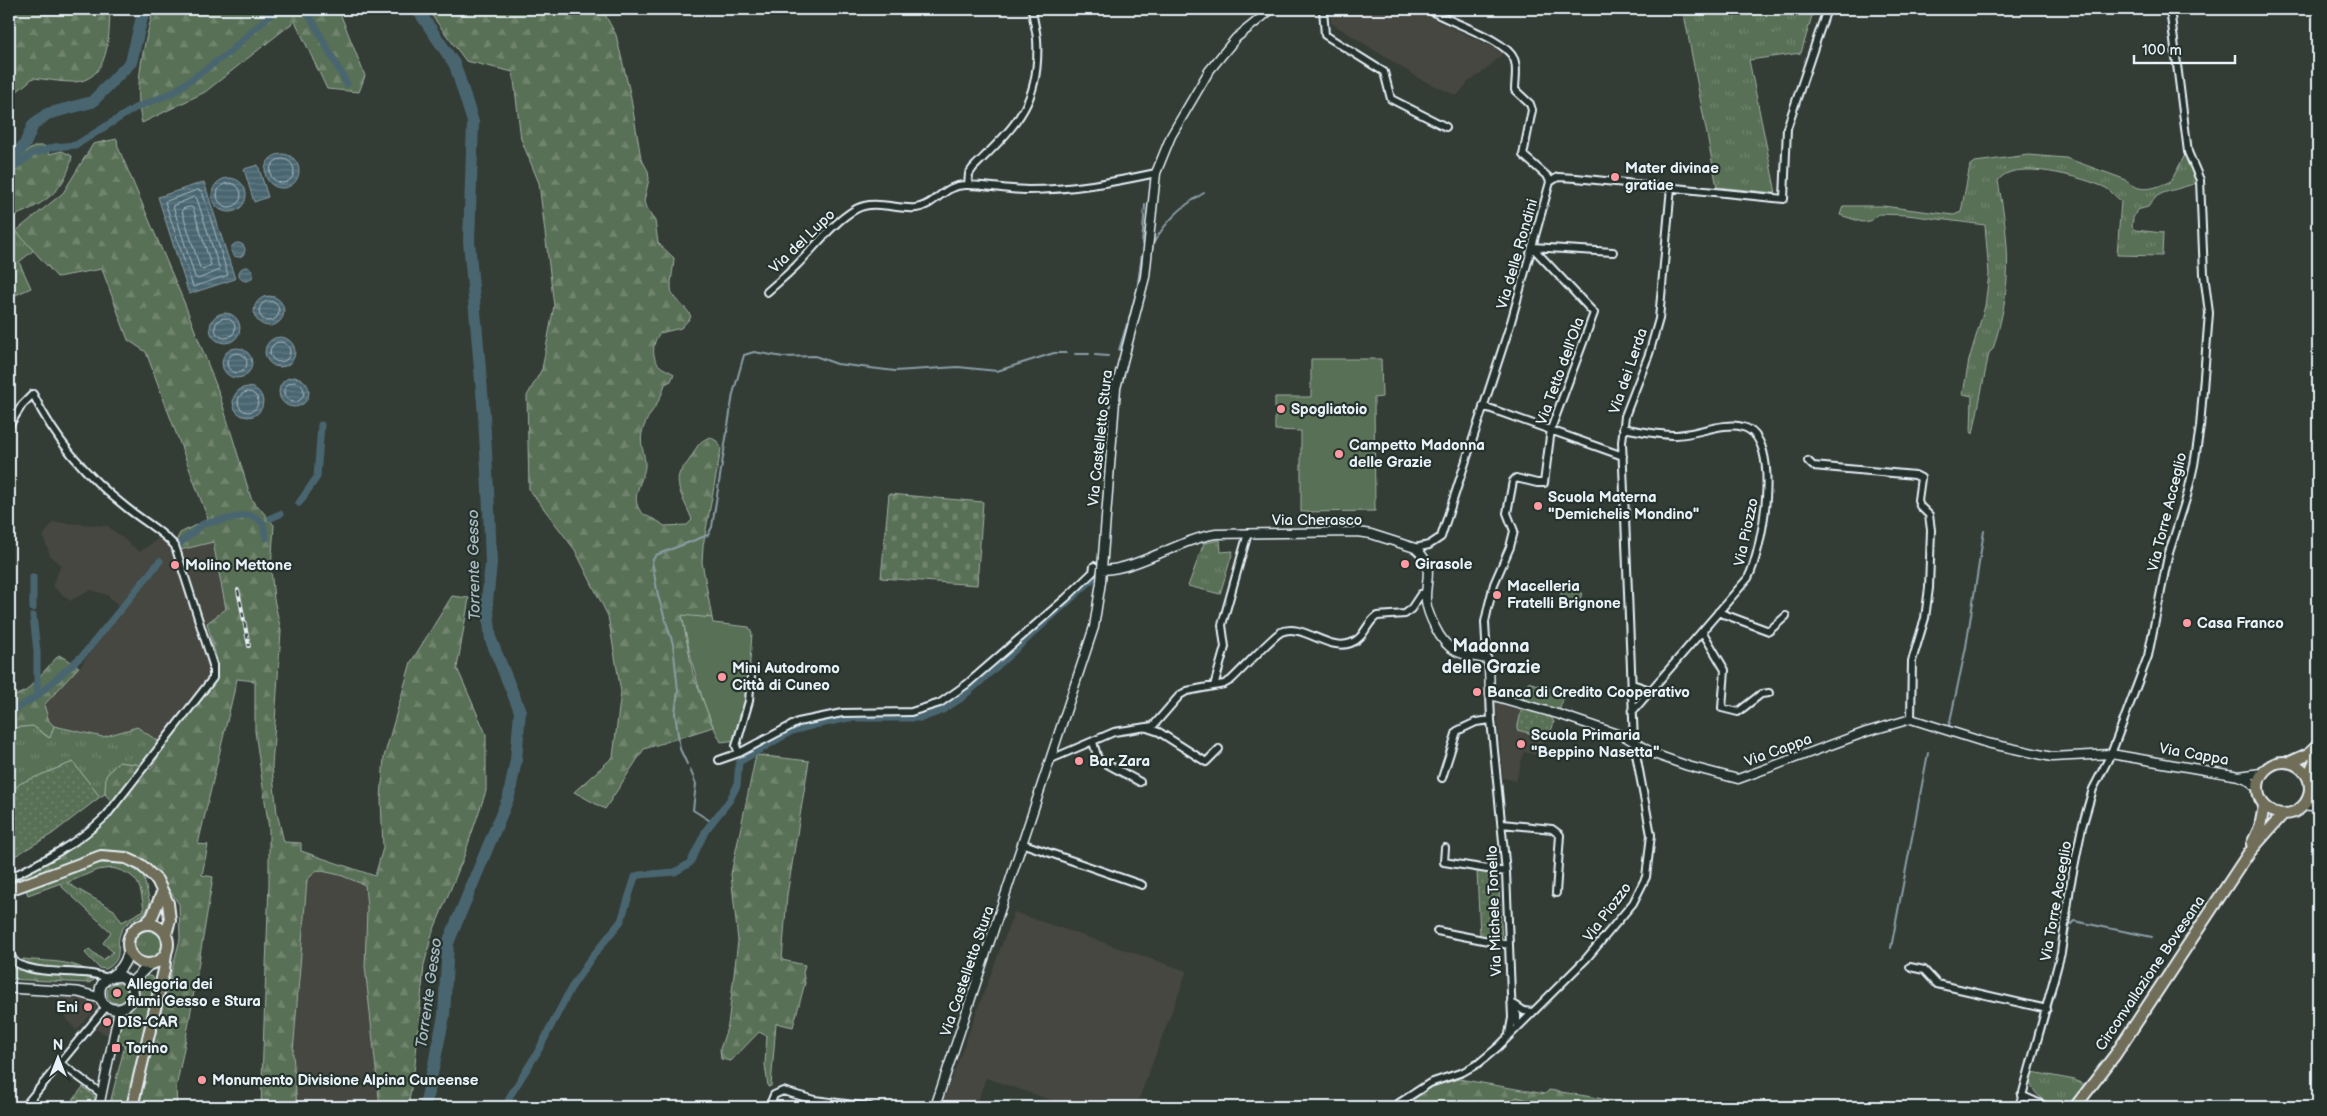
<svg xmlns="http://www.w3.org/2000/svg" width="2327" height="1116" font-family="'Balsamiq Sans',sans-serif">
<defs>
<pattern id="grass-tufts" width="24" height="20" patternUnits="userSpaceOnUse" patternTransform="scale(1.25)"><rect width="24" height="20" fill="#597055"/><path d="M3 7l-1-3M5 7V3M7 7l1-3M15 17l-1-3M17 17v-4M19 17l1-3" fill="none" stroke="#71856e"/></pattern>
<pattern id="forest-firs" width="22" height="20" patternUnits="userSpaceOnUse" patternTransform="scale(1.25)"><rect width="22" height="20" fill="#597055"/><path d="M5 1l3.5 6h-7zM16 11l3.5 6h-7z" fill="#71856e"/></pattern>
<pattern id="cemetery-stones" width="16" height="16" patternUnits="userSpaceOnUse" patternTransform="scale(1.25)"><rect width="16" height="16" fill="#597055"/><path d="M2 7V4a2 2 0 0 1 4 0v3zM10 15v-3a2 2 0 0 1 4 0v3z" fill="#71856e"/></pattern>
<pattern id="park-dots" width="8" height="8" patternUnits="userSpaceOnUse" patternTransform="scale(1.25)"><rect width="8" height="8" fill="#597055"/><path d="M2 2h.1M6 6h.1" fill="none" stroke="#71856e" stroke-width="1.8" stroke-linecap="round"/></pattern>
<pattern id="water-rules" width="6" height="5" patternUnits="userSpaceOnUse" patternTransform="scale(1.25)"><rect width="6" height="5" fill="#4a6670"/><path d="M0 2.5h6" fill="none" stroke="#647c85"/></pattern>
</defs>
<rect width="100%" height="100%" fill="#343c36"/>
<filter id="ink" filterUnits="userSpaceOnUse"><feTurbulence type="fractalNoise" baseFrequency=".02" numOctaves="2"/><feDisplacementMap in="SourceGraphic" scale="10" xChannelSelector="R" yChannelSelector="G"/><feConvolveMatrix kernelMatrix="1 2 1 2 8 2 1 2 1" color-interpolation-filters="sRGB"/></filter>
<g filter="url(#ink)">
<path fill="#444640" d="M1330,9H1419L1437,21L1493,47L1503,54L1481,74L1469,81L1457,96L1420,79L1331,23Z
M53,522L108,526L140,552L161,536L177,545L180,550L213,541L226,609L207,623L217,660L215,679L164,747L137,728L103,737L54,726L49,721L44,705L79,668L122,609L107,595L91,590L70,601L52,586L61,565L50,556L43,536Z
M1496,702L1522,707L1517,730L1544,737L1540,756L1524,752L1516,781L1503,778Z
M317,870L340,875L365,885L367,908L365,966L380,1107H297L293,1053L307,880Z
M1014,912L1187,971L1136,1107H1071L986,1078L976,1107H941Z
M58,997L92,1000L96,1002L97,1008L76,1031L64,1015Z
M110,1014L114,1017L109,1036L95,1029Z"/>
<path fill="url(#grass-tufts)" stroke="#a0b0a6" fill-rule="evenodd" d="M1683,9H1814L1801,53L1749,60L1776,193L1717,187Z
M2186,153L2197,183L2163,193L2157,196L2148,207L2137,210L2133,218L2132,227L2135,230L2163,233L2162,256L2117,255L2121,201C2116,197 2111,191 2106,188C2086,178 2011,157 1998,181C2010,246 2013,285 1993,349L1989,353L1973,434L1971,432L1972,396L1963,394L1969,360L1985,306L1989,274L1985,225L1907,215L1879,214L1870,221L1862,222L1840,215L1843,206H1883L1954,215L1961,212L1970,165L1975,162L2028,155L2066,158L2124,179C2139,194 2154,189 2171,181Z
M16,231L34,250L19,262L31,288L9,298V235Z
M1220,540L1221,552L1233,551L1220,594L1188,586L1204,543Z
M33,726L49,738L54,726L103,737L137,727L158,741L142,765L118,762L106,776L105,794L100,797L73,762L21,783L9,793V728Z
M94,863L126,864L143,875L150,903L146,912C138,918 129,920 123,928C112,944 127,958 106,969L99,968L85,953L89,949L103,960L113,952L103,943L111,932L61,886V883L28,895L25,888ZM112,868C139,875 140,883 144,910L122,922L114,910L67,883L97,870Z
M135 944a14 14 0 1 1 28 0a14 14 0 1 1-28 0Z
M145,975L153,977L154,985L126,1107H109L125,1045L117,1042C119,1035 120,1021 125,1015C137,1000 141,1005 138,981Z
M107 993a10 10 0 1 1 20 0a10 10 0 1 1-20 0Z
M2032,1072L2075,1080L2082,1084L2083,1089L2068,1104C2049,1107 2035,1098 2029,1080Z
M1516,1097L1554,1107H1509L1510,1101Z"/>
<path fill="url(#forest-firs)" stroke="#a0b0a6" d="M9,9H110C109,36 110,82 72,82C59,82 46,79 33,78L9,98Z
M154,9H341L340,13L365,76L359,92L327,89L295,21L205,92L142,123C133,88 144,43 154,9Z
M427,9H602L616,35L630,93L641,158L648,171L649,179L644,201L646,208L655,221L658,243L674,258C674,269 668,287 673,295C678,305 687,306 691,317L681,328L660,333C653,341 650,357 660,366C663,369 670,371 674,374L671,381L665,384C660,405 649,411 643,429C638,443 646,454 645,467C643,481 631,495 639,509C644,518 657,518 664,526L687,525L692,520C688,507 673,486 680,472C683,467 687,464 690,459C697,448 697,442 710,437L718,442L721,449L703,546L702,562L712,618L682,616L693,674L713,727L644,749L605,809L574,792L613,757L621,692L608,616L575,550L529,489L527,396L542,369L554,306L539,183L521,139L513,72L466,61Z
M117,139L118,147L184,302L219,393L251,498L274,525L271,569L274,599L281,631L272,767L277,813L284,842L301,843V851L375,876L383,848L381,799L384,757L411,662L452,596L469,598L457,668L486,734V791L463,859L432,934L424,965L415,1065L408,1107H380L365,966L367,908L365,885L340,875L317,870L307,880L293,1053L297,1107H261L269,883V829L255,731V681L237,679L198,844L208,845L202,875L213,877L188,1028L176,1088L177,1107H139L154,1039L180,939L179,904L156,870L129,855L114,852L18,883L15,879L87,838L118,809L105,794L106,776L118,762L142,765L151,769L164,747L215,679L217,660L207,623L226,609L213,542L180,550L176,541L180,533L208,519L146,352L128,340L102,269L57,277L16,231L63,193L93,144Z
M36,146H45L49,154L62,151L72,156C66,192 41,206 9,218V185L15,181L12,173L20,155Z
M59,655L79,667L44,705L49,721L54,726L50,738L33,726L9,728V698L26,691Z
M756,755L809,761L787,895L782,960L805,965L803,973L805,983L793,1027L776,1023L771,1086L768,1087L765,1064L767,1036L759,1032L731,1061L721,1059L720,1049L728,1025L738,941L731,874Z
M23,959C46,962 77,959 94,976V980L89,983L9,979V967L22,969Z
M1459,1079L1545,1094L1549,1090L1598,1098L1626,1107H1554L1517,1097L1510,1101L1509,1107H1399L1431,1087Z"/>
<path fill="url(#cemetery-stones)" stroke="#a0b0a6" d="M889,494L983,502L977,585L881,578Z"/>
<path fill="url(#park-dots)" stroke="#a0b0a6" d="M1564,587L1582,593L1579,603H1574L1572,607L1558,601Z
M1522,707L1549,714L1554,722L1549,738L1517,730Z
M73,762L100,797L52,834L15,856L11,839H9V793L21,783Z
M1477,871L1498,875L1502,940L1480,936Z
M83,1087L95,1097L93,1107H67Z"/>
<path fill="#597055" stroke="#a0b0a6" d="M1311,359H1381L1382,397L1374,398L1375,511L1301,512V431L1275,430V397H1311Z
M682,615L712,618L713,623L749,627L752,633L747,703L736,740L721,742C700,702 691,660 682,615Z
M1528,682L1565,694L1559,711L1523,699Z"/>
<path fill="url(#water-rules)" stroke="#899ea6" d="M265 171a17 17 0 1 1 34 0a17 17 0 1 1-34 0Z
M258,165L268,197L254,202L244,169Z
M212 195a17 17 0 1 1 34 0a17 17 0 1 1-34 0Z
M204,182L235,279L189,294L158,197Z
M231 250a7 7 0 1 1 14 0a7 7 0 1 1-14 0Z
M239 274a7 7 0 1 1 14 0a7 7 0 1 1-14 0Z
M254 311a15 15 0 1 1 30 0a15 15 0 1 1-30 0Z
M210 328a15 15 0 1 1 30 0a15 15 0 1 1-30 0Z
M265 352a15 15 0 1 1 30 0a15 15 0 1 1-30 0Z
M222 363a15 15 0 1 1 30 0a15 15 0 1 1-30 0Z
M279 392a15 15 0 1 1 30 0a15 15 0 1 1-30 0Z
M233 402a15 15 0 1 1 30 0a15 15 0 1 1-30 0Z"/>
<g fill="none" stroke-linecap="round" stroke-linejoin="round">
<path stroke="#a9b9c2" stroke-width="1" d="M270 171a12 12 0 1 1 24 0a12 12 0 1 1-24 0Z
M217 195a12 12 0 1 1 24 0a12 12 0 1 1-24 0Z
M198,190L202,191L228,275L193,287L165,202Z
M195,197L197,199L220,270L198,279L195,277L173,206Z
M190,207L193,208L211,265L203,270L200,268L182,211L183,209Z
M259 311a10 10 0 1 1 20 0a10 10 0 1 1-20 0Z
M215 328a10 10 0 1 1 20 0a10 10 0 1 1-20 0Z
M270 352a10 10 0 1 1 20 0a10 10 0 1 1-20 0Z
M227 363a10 10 0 1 1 20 0a10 10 0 1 1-20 0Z
M284 392a10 10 0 1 1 20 0a10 10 0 1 1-20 0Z
M238 402a10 10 0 1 1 20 0a10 10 0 1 1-20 0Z"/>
<path stroke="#899ea6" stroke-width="2" d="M1142,244L1145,205
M1153,244C1165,222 1183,205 1204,193
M1129,319L1137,290L1142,254
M1119,350L1127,324
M1075,354H1089
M1095,355L1108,356
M1949,726L1966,647L1984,531
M687,764L680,749L675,713L678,691L673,644L658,596L652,561L656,555L708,535L712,527L733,394L744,355L754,352L783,357L815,356L837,364L895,371L958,367L997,371L1054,353H1066
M690,769L696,784L693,810L712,822
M1891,948L1928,753
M2065,950L2070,925L2074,921L2152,937
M2057,984L2063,957
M2043,1034L2055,992
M2035,1059L2041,1040"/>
<path stroke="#4a6670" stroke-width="7" d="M306,9L347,84
M9,171L32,154L54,147L76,145L135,108L172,93L230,52L276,9
M299,503L317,477L321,425
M271,518L280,514
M178,545L203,524L247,515L254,516L263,523L266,538
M33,577V608
M37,696L84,654L160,561
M9,713L37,696V651L33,616
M506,1107L510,1096L537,1053L571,988L592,957L621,921L635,877L639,875L675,872L690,863L706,830L729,801L737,786L739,762L792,731L814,725L849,718H922L941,711L960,699L981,681L1094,578"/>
<path stroke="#4a6670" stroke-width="12" d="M415,9L420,13L455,65L473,122L469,241L484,415L489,509L491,563L487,602L491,640L520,711L516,760L509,796L448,943L444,1016L425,1107
M9,162L25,144L33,125L47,114L92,102L131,62L144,9"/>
<defs>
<path id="minor" d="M1323,9L1325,35L1384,72L1391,99L1446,127
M1550,182L1558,177L1576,178L1784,199L1787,128L1827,9
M968,185L969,174L973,168C1015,126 1041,104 1037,39C1036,29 1033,19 1032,9
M1532,247L1613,252
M767,292C777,283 787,275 796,266C815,247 832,223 856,209C875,199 897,210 916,208C935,206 944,184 967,185C987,185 1008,190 1028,190C1071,190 1114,182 1156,173
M1483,406L1623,456
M9,426L22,405L33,394C55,440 87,477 127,508C143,521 162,531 175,546L213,665V678L106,816C78,843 44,861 9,878
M1623,428C1640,431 1658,435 1676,435C1695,435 1725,421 1743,427C1784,438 1762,551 1748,578L1633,711
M1808,461L1813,466L1915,475L1921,478L1918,500L1920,506L1929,515L1931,530L1929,588L1925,618L1912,661L1911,719
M1415,548L1429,545L1441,537L1511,322L1550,182L1548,177L1523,155L1532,110L1530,104L1515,90C1515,80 1518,68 1514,59C1506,39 1448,22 1428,9
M1718,612L1769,631L1786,616
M1702,631L1725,670L1722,708L1738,712L1761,694L1769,693
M1487,659L1485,622L1488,608L1494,584L1510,547L1514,531L1507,513L1513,481L1516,478L1537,483H1544L1551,429L1594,313L1532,247
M1632,684L1650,690
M1214,686L1225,647L1222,625L1248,533
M1490,695L1491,720L1506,872L1512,1018L1509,1034
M1147,728L1159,732L1206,762L1219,749
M1093,742L1098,759L1140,782
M739,753L736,746L749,701L751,677
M1051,759L1114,732L1153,726L1180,695L1187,691L1224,684L1231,680C1241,671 1273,636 1281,632C1302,622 1328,652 1351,643C1365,638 1366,623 1377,616L1405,614L1411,609L1421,594L1426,593
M719,760L739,753L798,722L842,713L911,712L940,703L967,684L1066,598L1093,572L1094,566
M1442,778L1457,731L1476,722L1491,720
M1502,824L1552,829L1560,835L1556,893
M1024,844L1142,885
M1445,848L1444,862L1506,872
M1437,931L1509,945
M9,951C11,957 14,963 20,965C47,976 80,968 108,978
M1910,967L1924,970L1937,984L2047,1009
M1511,1001L1517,1015V1026
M1515,1005L1524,1011L1532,1012
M60,1063L102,1094
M2021,1095L2047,1107
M24,1107L106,1007
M769,1107L774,1095L783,1091L814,1100L870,1107
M1393,1107L1430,1083L1463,1072L1479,1063L1498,1047L1586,959L1633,903L1646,877L1651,835L1634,743L1622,442L1625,416L1649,354L1659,319L1671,187
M2019,1107L2061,953L2070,887L2082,827L2093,789L2111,754L2148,656L2168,556L2187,496L2194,465L2200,427L2209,313L2204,274L2200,180L2188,152L2170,9"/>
<path id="tertiary" d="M1102,570C1139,569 1178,540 1216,534L1357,532L1371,534L1415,548C1436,566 1425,578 1426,601C1427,610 1431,619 1435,627C1447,652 1460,655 1487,659L1489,666L1490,695L1561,715L1626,737L1654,754L1688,766L1738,779L1866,732L1911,719L1987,743L2052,757L2111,754L2239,776L2249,780L2257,788
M2239,776L2261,773
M2310,787L2318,791
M2304,805L2318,807
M99,1107L119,1010
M935,1107L1094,627L1101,582L1116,388L1145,277L1156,173L1171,136L1209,71L1236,38L1272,9"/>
<path id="secondary" d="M108,978L121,976L131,983C144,1012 100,1019 100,993C99,980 111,978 119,970C125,964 127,958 129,950
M131,983L150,964
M9,988L78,992L100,998"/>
<path id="primary" d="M2258 788a26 26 0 1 1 52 0a26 26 0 1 1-52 0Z
M2290,762L2308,754L2318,744
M2308,777L2318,753
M2252,844L2260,827L2264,806
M9,890L101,856L126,858L141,865L157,880L168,903L170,920L166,934
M128 944a20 20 0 1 1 40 0a20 20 0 1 1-40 0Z
M145,924L152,917L162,893
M132,1107L164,970L166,954
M2075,1107L2115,1055L2248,854L2283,814"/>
</defs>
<use href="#minor" stroke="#e8f1f8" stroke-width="10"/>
<use href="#tertiary" stroke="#e8f1f8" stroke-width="11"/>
<use href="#secondary" stroke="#e8f1f8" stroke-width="12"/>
<use href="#primary" stroke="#e8f1f8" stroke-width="14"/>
<use href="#minor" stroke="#26332d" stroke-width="6"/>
<use href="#tertiary" stroke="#26332d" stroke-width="8"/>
<use href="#secondary" stroke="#26332d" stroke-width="9"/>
<use href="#primary" stroke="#706e59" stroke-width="10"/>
<defs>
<path id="rail" d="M238,590L249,646"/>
</defs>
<use href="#rail" stroke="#e8f1f8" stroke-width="4"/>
<use href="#rail" stroke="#26332d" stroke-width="2" stroke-dasharray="5.5" stroke-linecap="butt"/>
</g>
</g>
<g fill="#ff9aa2" stroke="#26332d" stroke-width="2">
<circle cx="1615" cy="177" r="5"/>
<circle cx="1281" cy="409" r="5"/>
<circle cx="1339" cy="454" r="5"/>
<circle cx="1538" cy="506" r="5"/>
<circle cx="1405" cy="564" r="5"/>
<circle cx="175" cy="565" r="5"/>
<circle cx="1497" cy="595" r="5"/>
<circle cx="2187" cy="623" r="5"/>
<circle cx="722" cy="677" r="5"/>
<circle cx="1477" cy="692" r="5"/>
<circle cx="1521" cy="744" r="5"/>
<circle cx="1079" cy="761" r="5"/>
<circle cx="117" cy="993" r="5"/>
<circle cx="88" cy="1007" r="5"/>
<circle cx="107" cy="1022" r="5"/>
<rect x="111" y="1043" width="10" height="10" rx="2.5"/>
<circle cx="202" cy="1080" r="5"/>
</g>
<g text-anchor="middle" stroke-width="4.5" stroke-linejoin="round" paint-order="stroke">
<g font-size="15" font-weight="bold" fill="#e8f1f8" stroke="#26332d" text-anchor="start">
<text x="1625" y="173">Mater divinae<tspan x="1625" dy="17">gratiae</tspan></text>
<text x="1291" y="414">Spogliatoio</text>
<text x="1349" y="450">Campetto Madonna<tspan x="1349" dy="17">delle Grazie</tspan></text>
<text x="1548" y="502">Scuola Materna<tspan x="1548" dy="17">"Demichelis Mondino"</tspan></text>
<text x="1415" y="569">Girasole</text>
<text x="185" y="570">Molino Mettone</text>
<text x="1507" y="591">Macelleria<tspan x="1507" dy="17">Fratelli Brignone</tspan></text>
<text x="2197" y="628">Casa Franco</text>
<text x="732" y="673">Mini Autodromo<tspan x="732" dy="17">Città di Cuneo</tspan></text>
<text x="1487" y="697">Banca di Credito Cooperativo</text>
<text x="1531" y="740">Scuola Primaria<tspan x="1531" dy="17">"Beppino Nasetta"</tspan></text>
<text x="1089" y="766">Bar Zara</text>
<text x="127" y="989">Allegoria dei<tspan x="127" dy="17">fiumi Gesso e Stura</tspan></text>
<text x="78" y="1012" text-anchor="end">Eni</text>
<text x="117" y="1027">DIS-CAR</text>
<text x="126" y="1053">Torino</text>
<text x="212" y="1085">Monumento Divisione Alpina Cuneense</text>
</g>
<g font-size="15" fill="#e8f1f8" stroke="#26332d">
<text transform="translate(802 241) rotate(-44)" y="5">Via del Lupo</text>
<text transform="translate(1517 254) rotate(-74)" y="5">Via delle Rondini</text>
<text transform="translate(1560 371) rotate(-70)" y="5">Via Tetto dell'Ola</text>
<text transform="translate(1628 371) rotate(-71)" y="5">Via dei Lerda</text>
<text transform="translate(1100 438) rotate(-84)" y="5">Via Castelletto Stura</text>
<text transform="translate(2167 512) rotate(-76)" y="5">Via Torre Acceglio</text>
<text x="1317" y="525">Via Cherasco</text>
<text transform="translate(1746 532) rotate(-78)" y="5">Via Piozzo</text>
<text transform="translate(1778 750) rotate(-20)" y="5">Via Cappa</text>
<text transform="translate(2194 754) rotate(10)" y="5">Via Cappa</text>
<text transform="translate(2056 901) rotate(-80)" y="5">Via Torre Acceglio</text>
<text transform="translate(1494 911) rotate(-92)" y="5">Via Michele Tonello</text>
<text transform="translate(1607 912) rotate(-53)" y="5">Via Piozzo</text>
<text transform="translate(967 971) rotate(-71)" y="5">Via Castelletto Stura</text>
<text transform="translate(2150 973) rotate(-56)" y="5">Circonvallazione Bovesana</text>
</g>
<g font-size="16" font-style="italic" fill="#a9b9c2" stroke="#26332d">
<text transform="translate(473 565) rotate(-91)" y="6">Torrente Gesso</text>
<text transform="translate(428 993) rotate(-82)" y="6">Torrente Gesso</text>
</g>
<g font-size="18" font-weight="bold" fill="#e8f1f8" stroke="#26332d">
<text x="1491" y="652">Madonna<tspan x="1491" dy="21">delle Grazie</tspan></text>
</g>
</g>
<rect width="2327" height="1116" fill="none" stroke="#26332d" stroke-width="30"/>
<rect x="15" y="15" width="2297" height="1086" fill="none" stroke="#e8f1f8" stroke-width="2" filter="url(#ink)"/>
<g transform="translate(58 1058)" stroke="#26332d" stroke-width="4" paint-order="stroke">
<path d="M0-4L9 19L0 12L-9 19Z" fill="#e8f1f8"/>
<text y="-8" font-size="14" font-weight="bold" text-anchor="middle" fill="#e8f1f8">N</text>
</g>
<path d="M2134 55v8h101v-8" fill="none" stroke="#e8f1f8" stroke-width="2.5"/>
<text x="2142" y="55" font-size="15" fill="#e8f1f8" stroke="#26332d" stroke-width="4" paint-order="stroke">100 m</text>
</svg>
